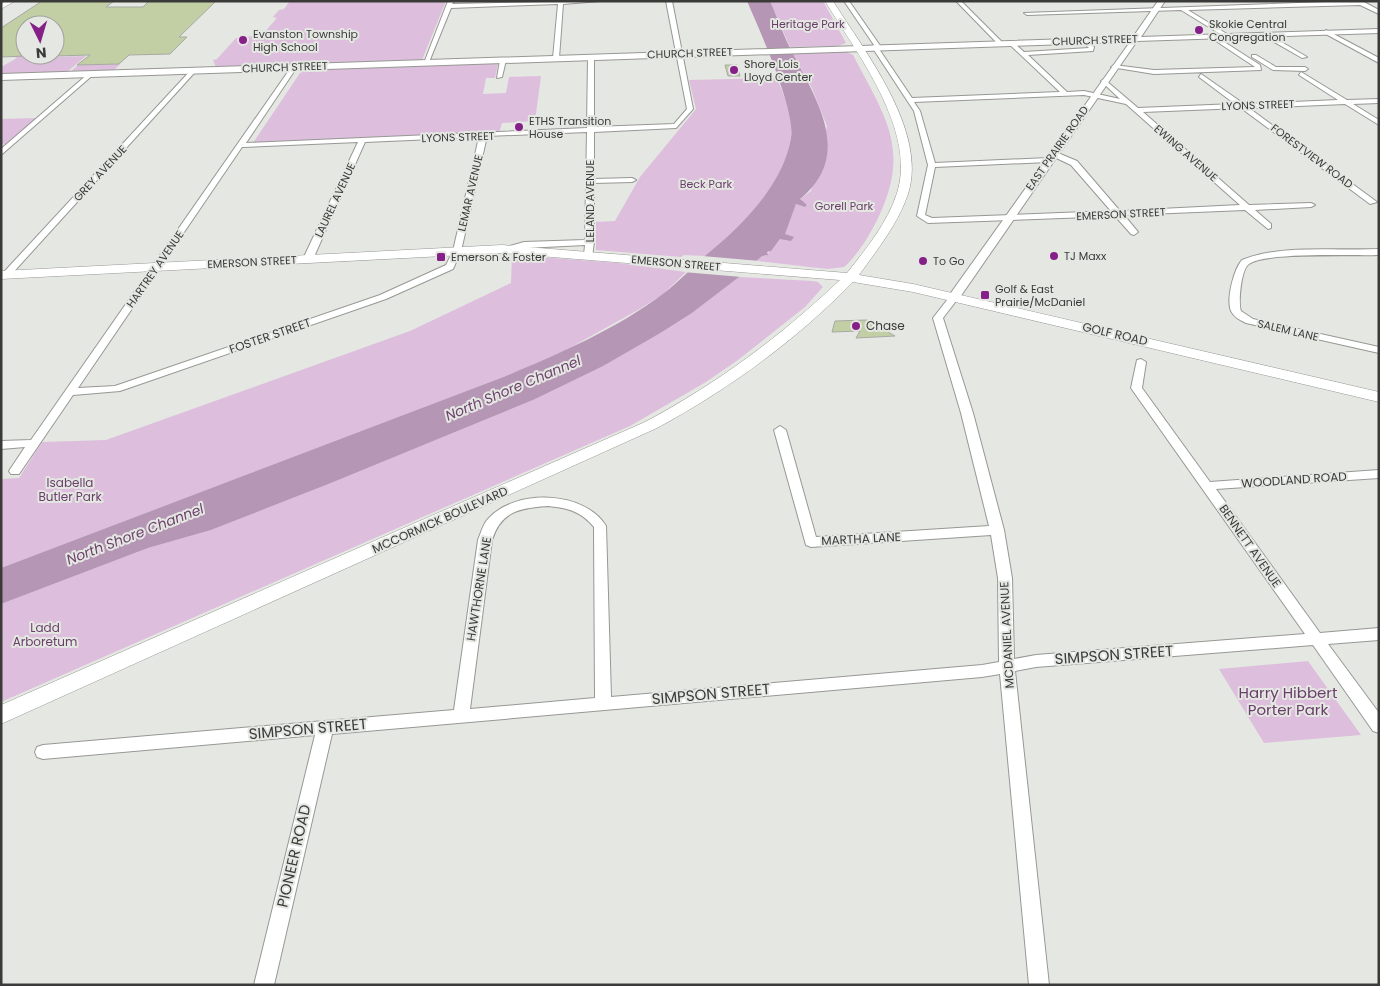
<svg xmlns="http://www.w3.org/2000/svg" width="1380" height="986" font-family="Poppins,sans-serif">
<rect width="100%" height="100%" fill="#e5e7e2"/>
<path fill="#ddbedd" d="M290,1H446L422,60L216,67L213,60L217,59L236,38L262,35L277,18L273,17L279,10L284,9Z
M770,1H823L846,43L838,46L790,47Z
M845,51L853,55C884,115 911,148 879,216C871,233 858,255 844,267L827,269L757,261L762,255L766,256L784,235L796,204L805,207L807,205L799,200L811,191L827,126L812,88L792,53Z
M20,53L27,55L25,58L86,56L67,72L1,74V67L17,58L14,57Z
M498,63L495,78H486L483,94L506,93L509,77L541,76L535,121L502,123L499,133L253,143L302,70Z
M120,64L113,71L70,72L78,65Z
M777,78C784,96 794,118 791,137C785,184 740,229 705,256L684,255L681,257L596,250V222L615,221L640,177L696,109L689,80Z
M36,118L6,144L1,145V119Z
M512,255L618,263L686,272L663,294L638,310L564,351L506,376L1,568V479L19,478L42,442L106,440L410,331L511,283Z
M739,277L812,281L818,282L823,287L805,307L738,360L706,382L630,426L1,702V604L148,548L211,530L331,483L533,400L662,332L692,313Z
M1308,661L1361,735L1264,743L1219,669Z"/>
<path fill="#b596b5" d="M747,1H770C778,19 784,37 793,54C818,102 853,156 800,199L807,205L805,207L796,204L785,234L794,237L791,241L780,239L771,251L767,252L768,255L762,256L739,277L692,313L662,332L603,366L533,400L331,483L211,530L148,548L1,604V568L506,376C560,353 617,329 664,293C679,282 692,267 706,255C742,226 783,185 791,138C796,110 759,29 747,1Z"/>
<path fill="#e5e7e2" d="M702,256L760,261L742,277L683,272Z"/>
<path fill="#c2cfa5" stroke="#a7a9a4" d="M42,1H114L106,7H143L149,1H216L179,37H187L170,54L129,55L119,64L77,65L90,55L55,56V25H25V56L1,57V28Z
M725,65H737L740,76H728Z
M867,320L895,336L856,338L860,331L832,332L835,321Z"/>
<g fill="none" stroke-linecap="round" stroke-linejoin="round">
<defs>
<path id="minor" d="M448,1H454L452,4L600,1L563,4L559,58L556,60L553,58L558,4L451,8L429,62L424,63Z
M666,1H672L693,109L676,128L594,132V179L632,178L636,180L632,182L594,183V242L592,257L584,255L585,245L524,248L503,252L499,249L524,242L585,240L587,132L487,136L461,251L453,269L386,299L120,391L73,395L19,474H11L9,471L25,447L1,449V441L31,440L292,66L297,67L246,143L587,128L588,57L591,55L594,57V127L674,124L687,109ZM479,137L453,251L446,265L380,295L115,386L78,388L242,147L358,142L303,259L308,262L313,259L365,142Z
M844,1H849L881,47L879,49L912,98L1060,92L1007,42L1012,41L1024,52L1089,48L1081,40L1084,38L1094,47L1093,51L1028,55L1067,92L1084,91L1120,99L1102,82L1101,81L1104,79L1138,108L1235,104L1199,77L1201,74L1244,104L1338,100L1299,75L1301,72L1347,100L1379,99V103L1353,104L1379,120V125L1345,104L1249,108L1377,202L1370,204L1241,108L1143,112L1249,205L1311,203L1315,205L1311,207L1255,210L1271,224V228L1268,229L1245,210L1124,215L1138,232L1134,235L1131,234L1115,216L928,223L917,216L928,165L914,111L872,47L874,45ZM1084,95L1126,104L1240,205L1120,211L1077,161L1053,151H1050V155L1071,165L1111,211L932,218L925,215L935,167L1048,162L1052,160L1048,158L935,163L920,111L914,102Z
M956,1H961L1002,42V44H998Z
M1355,1H1362L1379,10V14L1360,5L1188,10L1227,34L1225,37L1181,10L1027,15L1024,13Z
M1326,30L1379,58V63L1324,33Z
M1262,33H1266L1307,57L1302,58L1262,35Z
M1212,34L1260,65L1261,70L1154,74L1111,67L1114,65L1154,70L1255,67L1210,37Z
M1252,55H1256L1276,67H1305L1308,69L1305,71L1273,70L1252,57Z
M503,58L506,60L502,77L497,78L500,60Z
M191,70L196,71L9,277H3V273Z
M89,73L94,74L1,155V149Z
M1379,249V255C1354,256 1265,252 1249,264C1241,269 1238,303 1241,311L1253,319L1379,347V353L1246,323C1240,320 1234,317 1231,311C1226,299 1234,269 1242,260C1281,244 1336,251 1379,249Z
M954,294L959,297L943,318L973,413L1004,530L1012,578L1014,659L1036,655L1305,634L1131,388L1137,360L1141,359L1146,362L1142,388L1210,482L1379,470V478L1216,489L1320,633L1379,628V640L1328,644L1379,713V733L1373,731L1313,645L1036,667L1015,671L1049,985H1029L1000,674L982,677L332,734L274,985H254L315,735L43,759L37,757L35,752L37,747L43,745L454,710L478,540C481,533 483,524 488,519C515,488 585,491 606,526L611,697L982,665L999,662L998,578L991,535L811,547L806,545L774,430L780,426L786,430L816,537L989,526L961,413L933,318L951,295ZM548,506C567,508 581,511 594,527L595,698L470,709L492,540C501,511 520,508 548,506Z"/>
<path id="tertiary" d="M1158,1H1165L1141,37L1379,29V33L1137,41L958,300L954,301L948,297L1130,42L1,80V74L1133,37Z"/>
<path id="secondary" d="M5,1H15L1,9V4Z
M825,1H833C865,52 928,131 908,194C898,224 877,250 859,275L913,284L1379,392V402L913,292L853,282C795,341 729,389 657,428L1,724V705L645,422C718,383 781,336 840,280L502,253L1,279V271L502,245L847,273C866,249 888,222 897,193C917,130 856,52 825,1Z"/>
</defs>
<use href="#minor" stroke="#979894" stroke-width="2"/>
<use href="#tertiary" stroke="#979894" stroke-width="2"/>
<use href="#secondary" stroke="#979894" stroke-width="1"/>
<use href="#minor" fill="#fff" fill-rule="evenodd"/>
<use href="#tertiary" fill="#fff" fill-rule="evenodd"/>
<use href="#secondary" fill="#fff" fill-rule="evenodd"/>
</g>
<g fill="#852089" stroke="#e5e7e2" stroke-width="2">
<circle cx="1199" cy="30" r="5"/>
<circle cx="243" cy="40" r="5"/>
<circle cx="734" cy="70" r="5"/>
<circle cx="519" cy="127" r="5"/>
<circle cx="1054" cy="256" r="5"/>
<rect x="436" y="252" width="10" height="10" rx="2.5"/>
<circle cx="923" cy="261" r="5"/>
<rect x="980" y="290" width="10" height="10" rx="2.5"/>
<circle cx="856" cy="326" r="5"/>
</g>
<g text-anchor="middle" stroke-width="4" stroke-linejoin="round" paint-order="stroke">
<g font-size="11" fill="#693e6a" stroke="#e5e7e2">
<text x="808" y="28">Heritage Park</text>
<text x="706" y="188">Beck Park</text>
<text x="844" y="210">Gorell Park</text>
</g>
<g font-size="11" fill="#3a3b39" stroke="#e5e7e2" text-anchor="start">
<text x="1209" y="28">Skokie Central<tspan x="1209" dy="13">Congregation</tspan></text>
<text x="253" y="38">Evanston Township<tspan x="253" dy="13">High School</tspan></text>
<text x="744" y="68">Shore Lois<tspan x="744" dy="13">Lloyd Center</tspan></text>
<text x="529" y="125">ETHS Transition<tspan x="529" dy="13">House</tspan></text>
<text x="1064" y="260">TJ Maxx</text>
<text x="451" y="261">Emerson &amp; Foster</text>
<text x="933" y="265">To Go</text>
<text x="995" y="293">Golf &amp; East<tspan x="995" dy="13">Prairie/McDaniel</tspan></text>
</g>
<g font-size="11" fill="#3a3b39" stroke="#e5e7e2">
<text transform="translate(1095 40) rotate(-2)" y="4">CHURCH STREET</text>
<text transform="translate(690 53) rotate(-2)" y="4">CHURCH STREET</text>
<text transform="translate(285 67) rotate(-2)" y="4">CHURCH STREET</text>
<text transform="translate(1258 105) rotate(-2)" y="4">LYONS STREET</text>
<text transform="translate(458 137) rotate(-2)" y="4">LYONS STREET</text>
<text transform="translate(1057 148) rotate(-55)" y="4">EAST PRAIRIE ROAD</text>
<text transform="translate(1186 153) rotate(41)" y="4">EWING AVENUE</text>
<text transform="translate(1312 156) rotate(37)" y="4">FORESTVIEW ROAD</text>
<text transform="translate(100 173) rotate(-47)" y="4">GREY AVENUE</text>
<text transform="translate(470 193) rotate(-77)" y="4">LEMAR AVENUE</text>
<text transform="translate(335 200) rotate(-65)" y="4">LAUREL AVENUE</text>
<text transform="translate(590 201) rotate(-90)" y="4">LELAND AVENUE</text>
<text transform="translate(1121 214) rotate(-3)" y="4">EMERSON STREET</text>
<text transform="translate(252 262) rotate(-3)" y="4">EMERSON STREET</text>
<text transform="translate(676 263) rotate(5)" y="4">EMERSON STREET</text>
<text transform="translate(155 269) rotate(-55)" y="4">HARTREY AVENUE</text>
<text transform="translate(1288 330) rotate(13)" y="4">SALEM LANE</text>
</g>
<g font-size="12" fill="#3a3b39" stroke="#e5e7e2" text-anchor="start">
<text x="866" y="330">Chase</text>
</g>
<g font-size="12" fill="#3a3b39" stroke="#e5e7e2">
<text transform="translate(1115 334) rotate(13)" y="4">GOLF ROAD</text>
<text transform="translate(270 336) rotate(-19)" y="4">FOSTER STREET</text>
<text transform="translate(1294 480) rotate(-4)" y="4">WOODLAND ROAD</text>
<text transform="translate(440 520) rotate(-24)" y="4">MCCORMICK BOULEVARD</text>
<text transform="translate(861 539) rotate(-3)" y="4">MARTHA LANE</text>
<text transform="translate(1250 546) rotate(55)" y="4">BENNETT AVENUE</text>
<text transform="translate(479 589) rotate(-81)" y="4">HAWTHORNE LANE</text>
<text transform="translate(1007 635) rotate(-93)" y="4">MCDANIEL AVENUE</text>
</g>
<g font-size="12" fill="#693e6a" stroke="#e5e7e2">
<text x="70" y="487">Isabella<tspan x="70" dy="14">Butler Park</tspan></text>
<text x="45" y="632">Ladd<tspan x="45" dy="14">Arboretum</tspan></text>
</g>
<g font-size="14" font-style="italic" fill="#6d426e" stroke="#e5e7e2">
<text transform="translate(513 388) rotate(-23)" y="5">North Shore Channel</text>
<text transform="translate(135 534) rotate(-21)" y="5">North Shore Channel</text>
</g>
<g font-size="15" fill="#3a3b39" stroke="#e5e7e2">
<text transform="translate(1114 655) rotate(-4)" y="5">SIMPSON STREET</text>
<text transform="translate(711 694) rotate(-5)" y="5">SIMPSON STREET</text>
<text transform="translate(308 729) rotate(-5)" y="5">SIMPSON STREET</text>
<text transform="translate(294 856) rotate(-77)" y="5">PIONEER ROAD</text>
</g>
<g font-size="15" fill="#693e6a" stroke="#e5e7e2">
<text x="1288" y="698">Harry Hibbert<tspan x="1288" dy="17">Porter Park</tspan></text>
</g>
</g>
<rect width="1380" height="986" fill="none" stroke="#3a3b39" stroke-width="5"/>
<g transform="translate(40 40) rotate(175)"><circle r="24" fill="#e5e7e2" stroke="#a1a29e"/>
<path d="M0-4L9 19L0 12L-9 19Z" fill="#852089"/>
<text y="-8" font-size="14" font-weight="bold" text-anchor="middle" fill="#3a3b39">N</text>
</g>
</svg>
